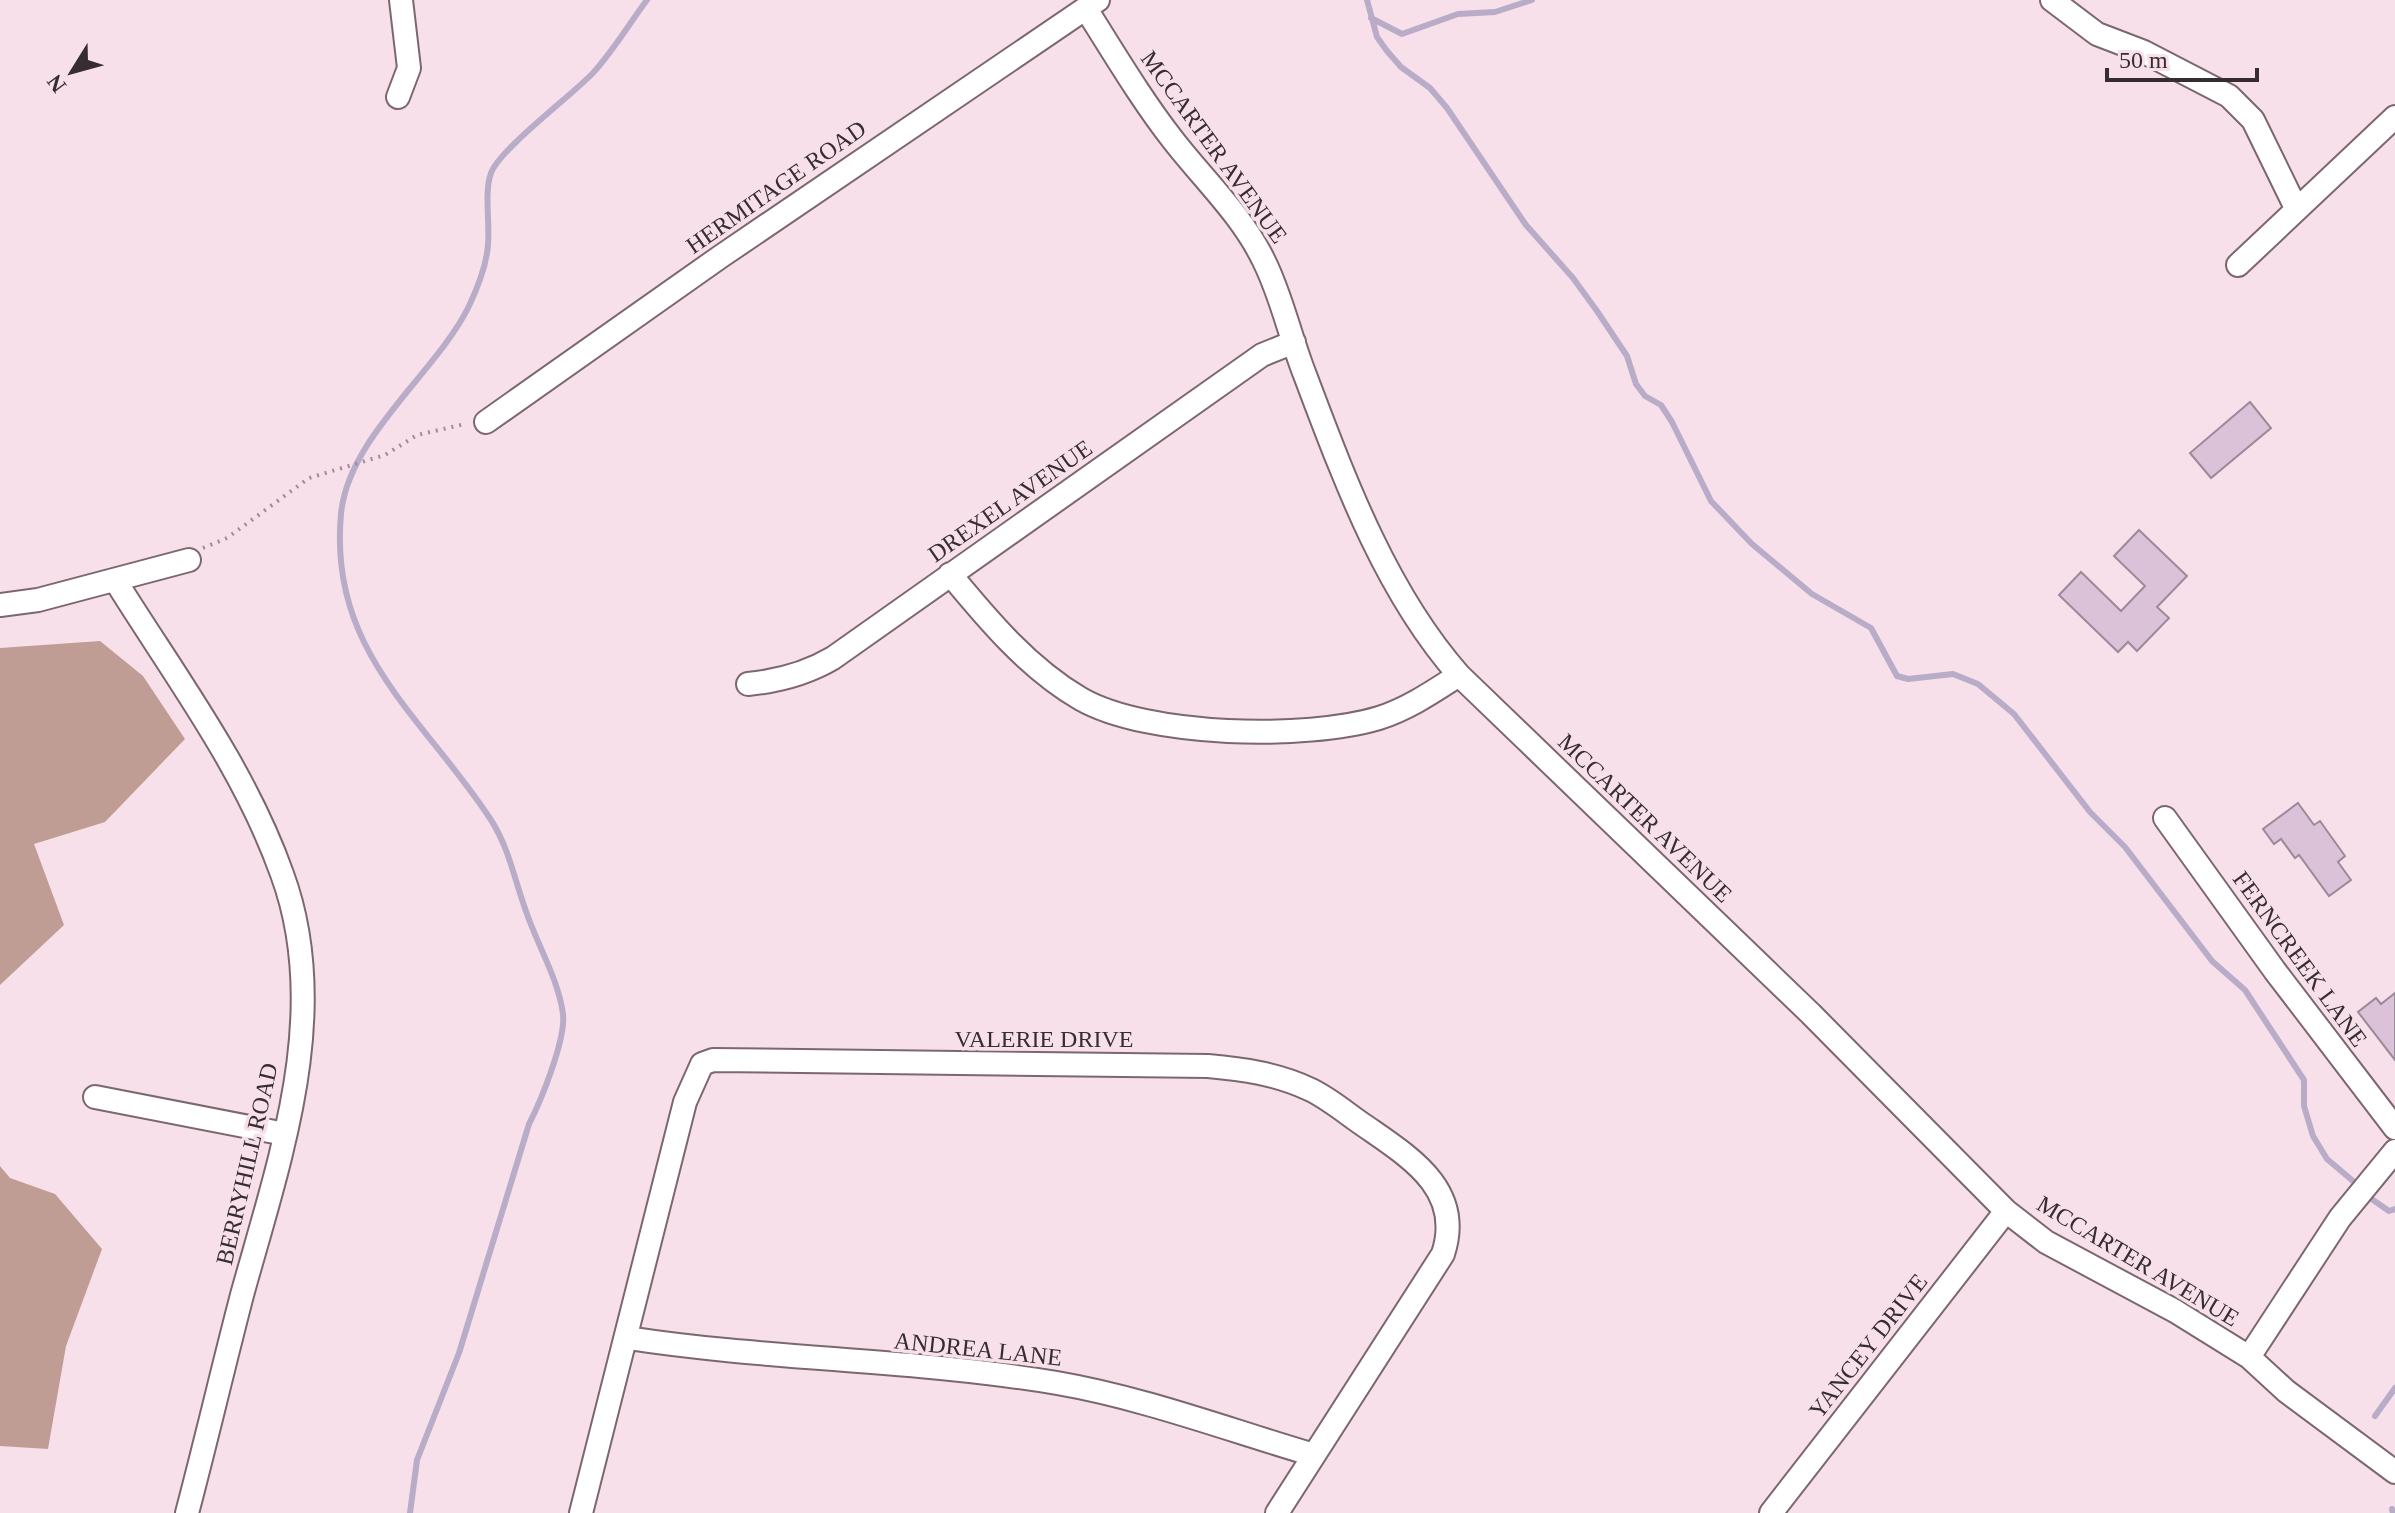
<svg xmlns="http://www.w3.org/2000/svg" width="2395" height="1513" font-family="'Times New Roman',serif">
<rect width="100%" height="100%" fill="#f8e0ea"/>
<path fill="#bf9d95" d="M100,641L143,676L185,739L105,822L34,844L64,925L0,985V648Z
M0,1166L10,1178L55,1194L102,1249L66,1346L48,1449L0,1446Z"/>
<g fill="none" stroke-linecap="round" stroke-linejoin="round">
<path stroke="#b9acc8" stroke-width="6" d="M1367,0L1377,37L1387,51L1401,67L1430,88L1447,108L1526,225L1573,278L1597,311L1627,356L1636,384L1645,396L1661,405L1672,422L1711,501L1752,544L1812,594L1871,628L1897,676L1908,679L1953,674L1978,684L2014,714L2090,812L2125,847L2212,961L2245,990L2304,1080V1106L2313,1136L2327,1159L2353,1181
M1371,18L1402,34L1458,14L1495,12L1532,0
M2373,1200L2389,1211L2395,1209
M2375,1416L2395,1388
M2392,1509L2393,1513
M410,1513L417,1460L459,1353L529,1124C541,1101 566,1039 563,1014C559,983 541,951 530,922C516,888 511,851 491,820C424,717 328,652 341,514C348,437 437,372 469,306C477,289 487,263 488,244C490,223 484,192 491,173C500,149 571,96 593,73C613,51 629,24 647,0"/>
</g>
<path fill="#dbc2d9" stroke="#9b8a9a" stroke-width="2" d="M2250,402L2271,428L2211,478L2190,453Z
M2139,530L2187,576L2157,607L2169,618L2137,651L2128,642L2118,652L2059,595L2081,572L2121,611L2145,586L2114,556Z
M2298,803L2314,825L2320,821L2345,856L2338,862L2351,880L2329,896L2299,855L2295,858L2281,839L2274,844L2263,829Z
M2395,993V1060L2358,1012L2376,998L2381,1004Z"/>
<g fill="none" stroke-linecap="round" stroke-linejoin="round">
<defs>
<path id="street" d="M2052,0L2097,34L2144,52L2229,96L2253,120L2296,208
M1086,9C1114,53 1141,99 1173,140C1204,180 1242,215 1264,261C1282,297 1290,337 1305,375C1344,478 1385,591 1459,675L1811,1014L2006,1211L2046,1242L2175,1311L2249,1357L2286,1391L2395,1472
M398,97L409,68L401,0
M2238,265L2395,117
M486,422L720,257L1098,0
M950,574C988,620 1028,668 1081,699C1148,737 1306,740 1379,718C1408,709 1434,691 1459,675
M115,580C174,675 244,767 282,874C333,1012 279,1161 242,1295C223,1368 206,1441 187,1513
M0,605L38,600L189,560
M748,684C779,681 806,674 833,658L1262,355L1294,342
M2165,818L2275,971L2395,1128
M95,1097L285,1134
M628,1338C770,1360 915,1359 1057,1383C1144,1398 1229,1430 1314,1455
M2249,1357L2340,1218L2395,1151
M581,1513L685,1102L702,1064L713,1060L1208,1066C1243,1069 1277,1074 1309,1089C1329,1098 1347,1114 1365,1126C1411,1158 1464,1190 1443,1254L1277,1513
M1771,1513L2006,1211"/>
</defs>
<use href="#street" stroke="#7c6770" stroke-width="26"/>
<path stroke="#9e8d95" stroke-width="4" stroke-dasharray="2 6" stroke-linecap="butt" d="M203,548L227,538L309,478L385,455L417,435L465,424"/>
<use href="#street" stroke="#fff" stroke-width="22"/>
</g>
<g text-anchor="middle" stroke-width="7" stroke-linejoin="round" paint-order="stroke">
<g font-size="24" fill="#362d31" stroke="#f8e0ea">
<text transform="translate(1214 147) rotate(54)" y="8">MCCARTER AVENUE</text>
<text transform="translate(776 187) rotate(-35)" y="8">HERMITAGE ROAD</text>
<text transform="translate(1010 501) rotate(-35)" y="8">DREXEL AVENUE</text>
<text transform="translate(1645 818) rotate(44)" y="8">MCCARTER AVENUE</text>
<text transform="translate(2300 959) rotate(54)" y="8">FERNCREEK LANE</text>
<text x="1044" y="1047">VALERIE DRIVE</text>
<text transform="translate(247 1164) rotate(-77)" y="8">BERRYHILL ROAD</text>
<text transform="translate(2138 1261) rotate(31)" y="8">MCCARTER AVENUE</text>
<text transform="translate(1868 1346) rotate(-52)" y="8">YANCEY DRIVE</text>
<text transform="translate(978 1349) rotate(6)" y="8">ANDREA LANE</text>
</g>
</g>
<g transform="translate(72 72) rotate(233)" stroke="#f8e0ea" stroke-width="6" paint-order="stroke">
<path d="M0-6L14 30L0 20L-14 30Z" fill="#362d31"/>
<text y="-12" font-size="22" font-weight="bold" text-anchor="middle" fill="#362d31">N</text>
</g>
<path d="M2107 68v12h150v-12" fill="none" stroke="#362d31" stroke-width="4"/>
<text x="2119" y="68" font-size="24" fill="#362d31" stroke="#f8e0ea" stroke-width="6" paint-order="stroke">50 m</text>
</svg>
